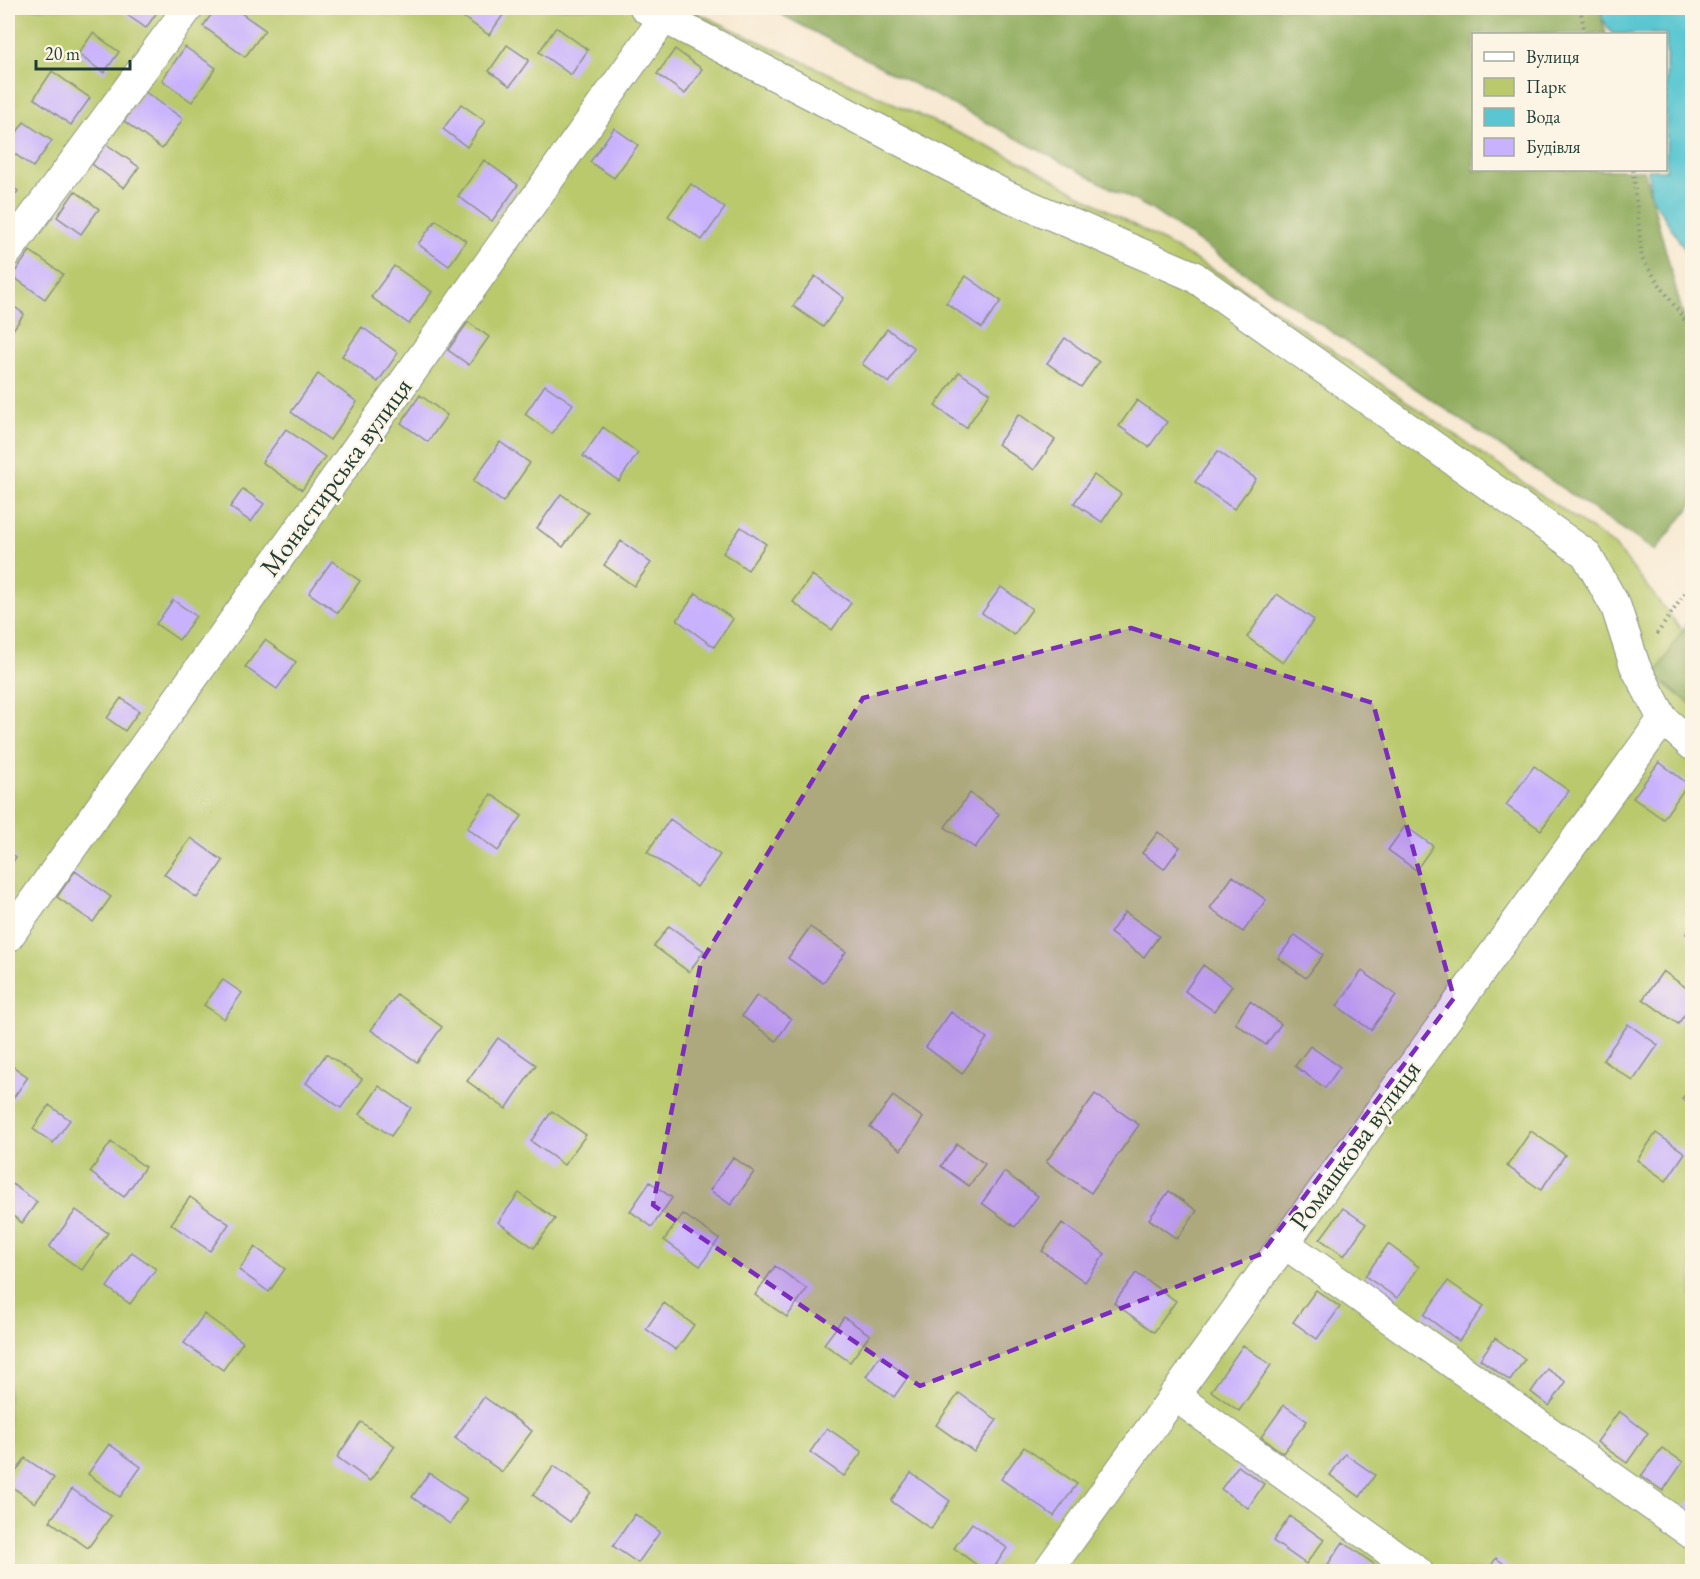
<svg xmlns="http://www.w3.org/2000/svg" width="1700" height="1579" font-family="'EB Garamond',serif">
<rect width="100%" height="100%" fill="#fcf5e5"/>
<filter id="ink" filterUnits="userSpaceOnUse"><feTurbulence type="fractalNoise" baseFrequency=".0167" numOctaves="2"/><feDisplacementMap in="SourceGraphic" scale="12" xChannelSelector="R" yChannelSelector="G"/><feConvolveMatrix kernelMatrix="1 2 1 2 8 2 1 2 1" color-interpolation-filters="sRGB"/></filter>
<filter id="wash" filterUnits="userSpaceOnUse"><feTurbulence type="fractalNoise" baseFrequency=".008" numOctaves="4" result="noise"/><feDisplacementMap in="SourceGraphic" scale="24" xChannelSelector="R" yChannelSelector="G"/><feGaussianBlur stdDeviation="1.35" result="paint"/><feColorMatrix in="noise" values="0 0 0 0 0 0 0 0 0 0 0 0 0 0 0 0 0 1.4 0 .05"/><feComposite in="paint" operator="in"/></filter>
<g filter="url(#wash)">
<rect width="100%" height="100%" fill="#f7e8d1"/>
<path fill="#b9c96c" stroke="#6c8350" stroke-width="1.5" d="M8,8H686L1026,164L1231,280L1615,546L1692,643V1571L8,1572Z"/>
<path fill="#92ad60" stroke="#58754a" stroke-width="1.5" d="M769,8H1603L1602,18L1606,34H1474V170H1644L1692,349V505L1655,551L1149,208Z
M1692,614V705L1655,676Z"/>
<path fill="#5ac6d1" stroke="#3c8282" stroke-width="1.5" d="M1603,8H1692V265L1689,256L1651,196L1648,170H1666V34H1612L1602,18Z"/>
<g id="blocks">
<path fill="#c9b2fd" d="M117,8H160L146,28Z
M216,8H234L265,30L245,57L203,26Z
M461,8H508L489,35L457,13Z
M556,27L588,50L571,75L539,52Z
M93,33L119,52L104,73L78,54Z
M507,45L529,60L510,86L489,71Z
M185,47L216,68L192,102L162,80Z
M675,49L702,69L685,94L657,74Z
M52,71L90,98L71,125L34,98Z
M144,91L183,119L162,149L124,121Z
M461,104L485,121L467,147L443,129Z
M24,122L52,141L33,167L8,149V145Z
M614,128L638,145L614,178L590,162Z
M106,144L139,167L124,188L92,164Z
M484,160L518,185L492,221L458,196Z
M8,183L18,191L8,206Z
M691,184L725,208L702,240L668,216Z
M75,191L99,209L81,234L57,217Z
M436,220L466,241L449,266L418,244Z
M30,251L63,274L45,299L12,276Z
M394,266L432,292L409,324L371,297Z
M815,276L844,298L823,327L793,306Z
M966,276L1001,301L982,328L946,303Z
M8,302L24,314L8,337Z
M468,322L489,337L469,365L448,350Z
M362,327L398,353L378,382L342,356Z
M887,329L914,348L889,383L862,364Z
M1065,338L1099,362L1081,387L1047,363Z
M959,372L990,393L966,428L935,406Z
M318,374L357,402L330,440L291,412Z
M545,385L573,404L552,434L525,414Z
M420,395L447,415L428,442L401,423Z
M1137,400L1167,422L1149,447L1119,426Z
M1019,414L1055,440L1034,470L998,444Z
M603,427L638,453L619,481L583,456Z
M286,429L325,457L302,490L262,462Z
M500,442L530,463L503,502L473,481Z
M1218,451L1256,479L1234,509L1195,482Z
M1094,475L1121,494L1102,522L1074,503Z
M243,489L264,504L251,522L230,507Z
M561,494L588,513L563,547L537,528Z
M741,527L766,544L748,570L723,553Z
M621,541L651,563L634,586L604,565Z
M332,561L360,581L338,613L309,593Z
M812,575L851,603L832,630L793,602Z
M1001,587L1032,609L1014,635L982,613Z
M696,593L733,619L714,647L677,620Z
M1277,594L1314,620L1283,663L1247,637Z
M173,600L196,616L179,640L156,624Z
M265,640L296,662L277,689L245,667Z
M121,698L139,711L125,731L107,718Z
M1659,762L1688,784L1663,819L1633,798Z
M1534,766L1569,791L1541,830L1506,805Z
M970,793L999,814L975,848L945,827Z
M491,794L522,816L498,851L467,828Z
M670,819L720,855L697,887L647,852Z
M1405,826L1433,846L1416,870L1388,850Z
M1158,832L1180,847L1164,869L1142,853Z
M191,838L223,861L197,898L164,874Z
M8,851L16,857L8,869Z
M75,871L111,897L93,922L57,897Z
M1233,876L1266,900L1243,932L1210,908Z
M1125,912L1159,936L1144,957L1110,933Z
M669,926L704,951L689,972L654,946Z
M1692,926V939L1686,934Z
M810,927L846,952L823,983L788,958Z
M1295,935L1323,955L1306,978L1278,958Z
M1203,965L1232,986L1214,1011L1185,991Z
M1362,971L1396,995L1371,1030L1337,1006Z
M1663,971L1692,992V1004L1678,1024L1643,999Z
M223,980L242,993L224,1019L204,1005Z
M397,994L442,1027L417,1062L371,1030Z
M757,995L791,1019L776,1041L742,1016Z
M1250,1001L1281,1024L1266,1045L1235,1023Z
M951,1012L987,1038L962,1074L926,1047Z
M1628,1024L1658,1045L1633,1081L1603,1060Z
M498,1038L536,1065L506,1109L467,1081Z
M1310,1046L1340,1067L1325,1088L1295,1066Z
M326,1054L362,1079L341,1108L306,1083Z
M8,1063L28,1077L9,1104L8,1103Z
M1692,1084V1106L1682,1099Z
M379,1086L411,1108L391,1136L360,1114Z
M1095,1094L1139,1125L1091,1193L1046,1162Z
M893,1096L923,1118L901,1150L870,1127Z
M49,1105L70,1120L53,1143L33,1129Z
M552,1111L586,1135L564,1165L531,1141Z
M1531,1131L1565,1155L1541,1190L1507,1166Z
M1656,1133L1685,1153L1666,1181L1637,1160Z
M111,1142L145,1167L124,1197L90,1172Z
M957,1144L985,1164L969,1186L941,1166Z
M733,1157L754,1172L731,1205L710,1190Z
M1004,1172L1038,1196L1015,1227L982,1203Z
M8,1181L37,1202L22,1223L8,1212Z
M650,1182L672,1198L652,1227L630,1211Z
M1169,1191L1197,1211L1177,1239L1149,1219Z
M519,1193L555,1219L534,1248L498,1222Z
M190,1197L229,1224L210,1251L171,1224Z
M1343,1208L1366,1224L1344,1256L1320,1239Z
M76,1210L108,1233L82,1270L49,1247Z
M683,1214L719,1239L700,1266L664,1240Z
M1062,1223L1105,1254L1085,1282L1042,1251Z
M1388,1244L1419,1267L1397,1298L1365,1276Z
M255,1247L285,1269L269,1292L239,1270Z
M132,1252L156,1269L130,1304L107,1287Z
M775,1266L807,1289L787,1317L755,1295Z
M1136,1273L1176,1301L1154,1332L1114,1303Z
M1448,1281L1484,1306L1459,1341L1424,1315Z
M1316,1290L1340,1307L1317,1339L1293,1322Z
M664,1303L694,1325L676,1350L646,1329Z
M204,1314L243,1342L223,1370L184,1343Z
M844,1317L870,1335L850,1362L824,1344Z
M1495,1338L1525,1359L1510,1381L1480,1359Z
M1243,1345L1271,1365L1239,1411L1211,1391Z
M880,1356L908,1377L894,1397L866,1376Z
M1547,1369L1566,1382L1549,1406L1531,1392Z
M959,1393L997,1420L974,1452L936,1425Z
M484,1397L532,1431L502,1472L455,1438Z
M1284,1405L1307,1421L1283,1453L1261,1437Z
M1619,1411L1648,1433L1627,1463L1597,1442Z
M361,1422L395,1446L370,1481L337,1457Z
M827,1428L862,1452L844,1476L810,1452Z
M109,1444L141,1467L120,1497L88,1474Z
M1024,1447L1077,1484L1054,1516L1001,1479Z
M1662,1448L1683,1462L1663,1491L1641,1476Z
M1345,1454L1375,1475L1360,1497L1330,1475Z
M25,1458L54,1478L35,1503L8,1484Z
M554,1466L591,1492L570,1522L533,1495Z
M1238,1466L1264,1484L1248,1508L1221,1489Z
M429,1473L467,1499L450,1524L412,1497Z
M911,1473L950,1501L931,1529L891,1501Z
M72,1489L111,1516L88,1548L50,1521Z
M1692,1498V1517L1684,1510Z
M635,1514L660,1532L638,1563L613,1546Z
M1290,1516L1324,1540L1306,1564L1273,1541Z
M972,1523L1007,1548L991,1572H986L954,1548Z
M1343,1542L1378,1567L1375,1572H1339L1328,1564Z
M1496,1558L1515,1572H1487Z"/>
</g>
</g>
<g filter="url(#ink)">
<use href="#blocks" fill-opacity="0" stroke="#8b9282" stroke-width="1.5"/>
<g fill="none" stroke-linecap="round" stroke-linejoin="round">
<defs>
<path id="minor" d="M645,8L1005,195L1193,276L1586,554L1616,607L1635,666L1663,719L1692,745
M8,251L188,8
M8,937L664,18
M1284,1243L1692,1534
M1174,1395L1418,1572
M1047,1572L1663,719"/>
</defs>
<use href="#minor" stroke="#8b9282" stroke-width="32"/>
<path stroke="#8b9282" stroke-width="4" stroke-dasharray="1.5 4.5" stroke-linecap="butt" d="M1580,8L1585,34
M1633,170L1642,259L1692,331
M1657,634L1692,583"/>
<use href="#minor" stroke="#fff" stroke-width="30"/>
</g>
</g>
<path fill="#7b2cbf" fill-opacity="0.2" stroke="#7b2cbf" stroke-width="4.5" stroke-dasharray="12 8" stroke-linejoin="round" d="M1131,628L1373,703L1454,998L1261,1254L920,1386L653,1205L701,962L863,698Z"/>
<g text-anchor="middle" stroke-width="4.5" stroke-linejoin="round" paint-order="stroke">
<g font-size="27" fill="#1f3d34" stroke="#fcf5e5">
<text transform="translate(336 477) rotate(-54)" y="9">Монастирська вулиця</text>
<text transform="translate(1355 1145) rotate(-54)" y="9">Ромашкова вулиця</text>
</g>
</g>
<rect width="1700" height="1579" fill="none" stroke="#fcf5e5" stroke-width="30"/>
<rect x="1472" y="33" width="195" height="138" fill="#fcf5e5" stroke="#a4ab9e" stroke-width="1.5"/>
<rect x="1484" y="52" width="30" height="9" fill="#ffffff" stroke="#a4ab9e" stroke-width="1.5"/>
<text x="1526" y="63" font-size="18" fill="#1f3d34">Вулиця</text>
<rect x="1484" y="78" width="30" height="18" fill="#b9c96c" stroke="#a4ab9e" stroke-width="1.5"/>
<text x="1526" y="93" font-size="18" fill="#1f3d34">Парк</text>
<rect x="1484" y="108" width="30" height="18" fill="#5ac6d1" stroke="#a4ab9e" stroke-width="1.5"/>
<text x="1526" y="123" font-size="18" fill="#1f3d34">Вода</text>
<rect x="1484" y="138" width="30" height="18" fill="#c9b2fd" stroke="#a4ab9e" stroke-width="1.5"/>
<text x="1526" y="153" font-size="18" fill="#1f3d34">Будівля</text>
<path d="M36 60v9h94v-9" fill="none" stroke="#1f3d34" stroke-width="3"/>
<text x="45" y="60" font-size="18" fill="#1f3d34" stroke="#fcf5e5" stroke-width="4.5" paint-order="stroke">20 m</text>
</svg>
